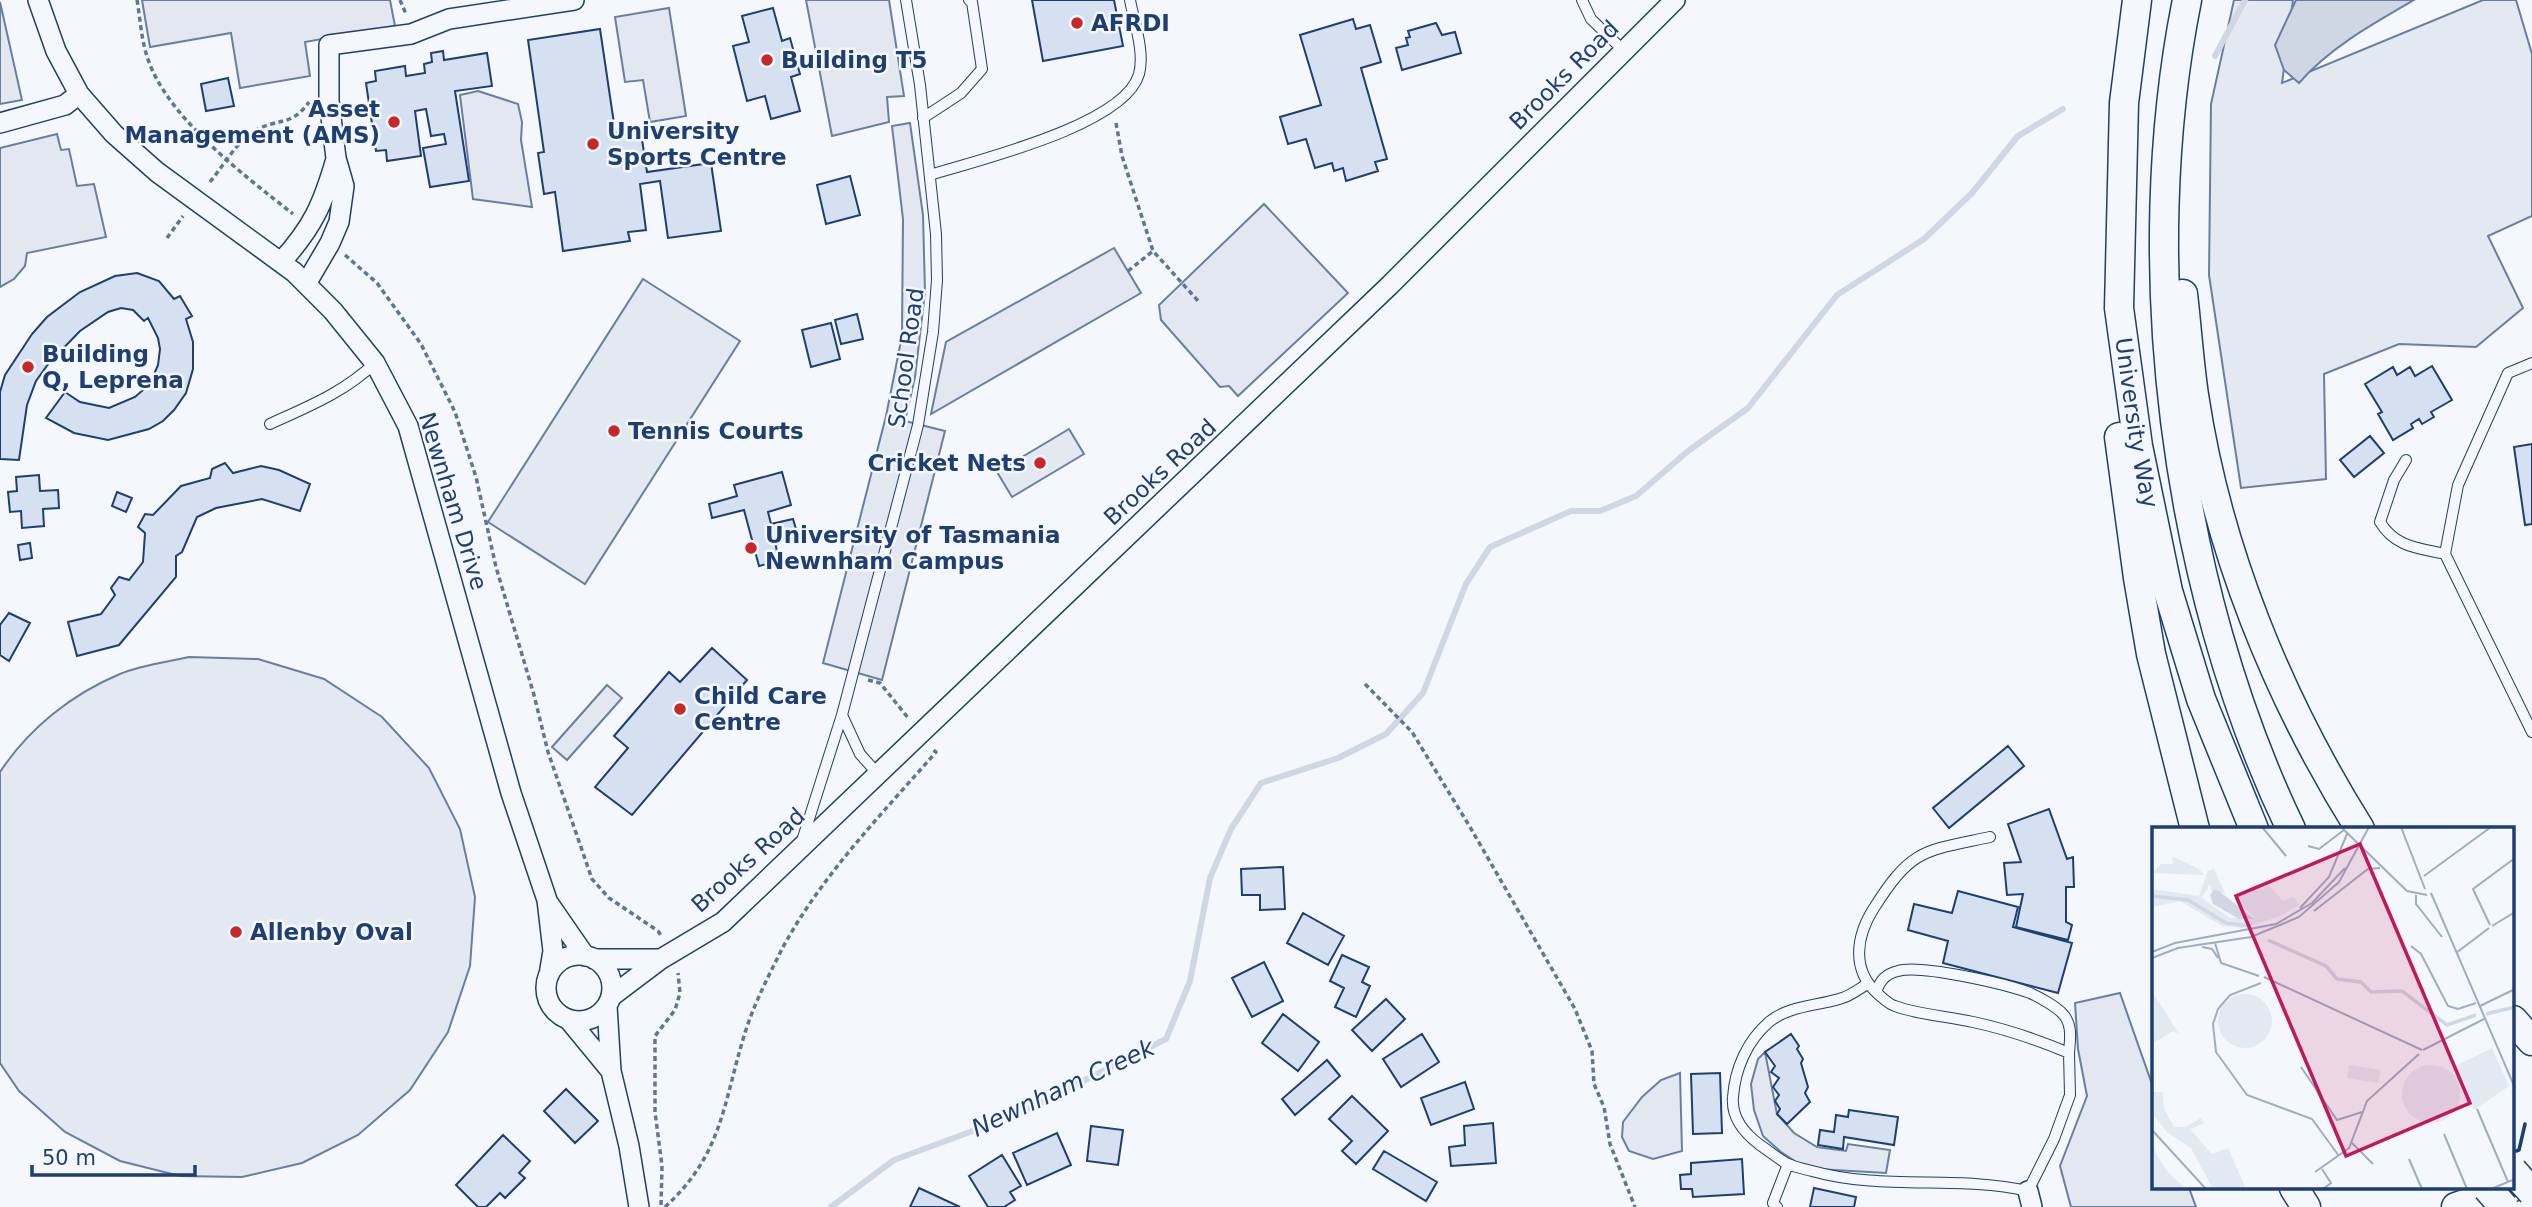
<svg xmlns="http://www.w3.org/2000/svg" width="2532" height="1207" font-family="'DejaVu Sans',sans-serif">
<rect width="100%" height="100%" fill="#f4f7fb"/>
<path fill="#e3e9f0" stroke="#687fa3" stroke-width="2" d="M2234,0H2293L2282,83L2483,0H2516L2532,54V216L2488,236L2523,308L2476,347L2399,344L2324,374L2326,479L2241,488L2209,275L2211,104Z
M643,279L740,341L585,584L488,522Z
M1069,429L1084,454L1012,497L997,472Z
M189,657L258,659L324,679L382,717L429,768L460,829L475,897L470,966L448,1032L410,1090L358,1135L302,1163L242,1177L180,1176L120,1161L65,1132L19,1091L0,1063V772C29,728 72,694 120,674C141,665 167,662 189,657Z"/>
<path fill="#e3e8f0" stroke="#687fa3" stroke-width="2" d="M142,0H390L395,26L305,42L310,76L240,88L231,33L150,47Z
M806,0H889L904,96L887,97L889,122L832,136Z
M0,2L22,100L0,104Z
M669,8L686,116L650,122L643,80L625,82L615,17Z
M478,91L518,104L522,122L521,140L532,207L473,199L460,95Z
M910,123L923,215L925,292L915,377L905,421L945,431L882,680L823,663L886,416L902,336L903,219L892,126Z
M57,134L61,150L69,149L77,186L94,184L106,237L27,253L25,266L14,279L0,287V148Z
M1264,204L1348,293L1238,396L1229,386L1220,387L1161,320L1159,305Z
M1114,248L1141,293L931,414L946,342Z
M607,685L622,698L567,760L552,747Z
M2120,993L2154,1090V1188H2189L2196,1207H2071L2060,1166L2087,1096L2078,1049L2075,1003Z
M1765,1052L1777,1114L1794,1133L1817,1147L1846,1151L1848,1144L1890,1150L1886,1173L1817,1169L1798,1163L1781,1152L1763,1136L1754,1110L1751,1084L1758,1059Z
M1680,1073L1682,1151L1653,1159L1629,1151L1622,1137L1623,1122L1642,1097L1661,1080Z"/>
<path fill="#cfd7e4" stroke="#687fa3" stroke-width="2" d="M2296,0H2414C2374,23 2329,48 2299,83L2284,70L2275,45Z"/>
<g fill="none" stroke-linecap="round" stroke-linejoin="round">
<path stroke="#cfd7e4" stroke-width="6" d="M2215,56L2245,0
M831,1207L894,1160L1016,1115L1166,1039L1190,981L1210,878L1231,829L1261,783L1338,758L1386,734L1423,693L1466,584L1490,547L1571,511H1600L1636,496L1688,451L1748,408L1837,295L1924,239L1972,193L2018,136L2063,109"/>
</g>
<path fill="#d5e0f0" stroke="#1d3f73" stroke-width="2" d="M1032,0H1114L1123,46L1043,61Z
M773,8L782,41L790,38L800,74L791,77L800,111L771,119L765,96L747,101L733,46L749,42L742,16Z
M1353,19L1356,29L1370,25L1381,62L1361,68L1387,159L1375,162L1378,171L1346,181L1343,168L1334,171L1332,163L1315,168L1306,139L1288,144L1280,117L1321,105L1300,35Z
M1436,23L1442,35L1455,32L1461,53L1402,70L1396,48L1408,45L1406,38L1410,37L1408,31Z
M600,29L616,137L641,133L647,172L711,163L721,231L668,238L660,181L640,184L646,230L628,232L630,241L563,251L555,192L544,194L538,153L544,152L528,40Z
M443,51L444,60L487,53L492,86L455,91L469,181L430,187L423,148L446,144L444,134L431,136L426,109L415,111L421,156L387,161L386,150L376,151L366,83L376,81L375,71L405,66L406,76L425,73L424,64L432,62L431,53Z
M228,78L234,106L206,111L201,84Z
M850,176L860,215L826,224L817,185Z
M137,273L159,281L174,299L180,296L192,316L186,319L193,342V369L186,393L174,410L163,421L149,429L108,440L74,433L46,418L65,392L80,402L109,408L135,397L150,384L158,365L160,349L158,338L148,318L144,321L133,310L121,308L108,312L80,331L49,363L36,381L27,405L19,460L0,459V392L5,375L32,334L47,317L80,292L115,276Z
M137,273L159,281L174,299L180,296L192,316L186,319L193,342V369L186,393L174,410L163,421L149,429L108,440L74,433L46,418L65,392L80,402L109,408L135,397L150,384L158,365L160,349L158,338L148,318L144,321L133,310L121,308L108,312L80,331L49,363L36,381L27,405L19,460L0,459V392L5,375L32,334L47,317L80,292L115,276Z
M857,314L863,339L841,344L835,320Z
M831,323L840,359L811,367L802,330Z
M2432,366L2452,400L2431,412L2434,417L2422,424L2419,419L2411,424L2413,428L2393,440L2378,414L2382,412L2365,384L2393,367L2397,375L2410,367L2415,376Z
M2370,436L2384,453L2354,477L2340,460Z
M2532,444V524L2525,525L2514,447Z
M225,463L233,473L261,466L279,470L310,484L300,511L262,499L216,508L197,517L182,552L176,556V577L119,645L77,656L68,622L101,614L115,595L111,588L119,577L129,580L143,562L145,533L138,527L145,514L153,515L181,486L210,478L212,469Z
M225,463L233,473L261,466L279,470L310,484L300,511L262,499L216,508L197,517L182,552L176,556V577L119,645L77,656L68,622L101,614L115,595L111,588L119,577L129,580L143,562L145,533L138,527L145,514L153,515L181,486L210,478L212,469Z
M782,472L791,505L768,512L771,524L793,519L798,536L775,542L779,561L759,566L744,510L712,518L709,504L737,496L734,485Z
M39,475L40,491L58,490L59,508L43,509L44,526L22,528L21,511L10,512L8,492L17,491L16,477Z
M39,475L40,491L58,490L59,508L43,509L44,526L22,528L21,511L10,512L8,492L17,491L16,477Z
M117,492L132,498L126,512L112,506Z
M30,543L32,558L20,560L18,545Z
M30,543L32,558L20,560L18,545Z
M9,613L30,623L9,661L0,655V625Z
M9,613L30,623L9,661L0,655V625Z
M712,648L747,680L632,815L595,787L628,748L614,736L669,672L680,682Z
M2008,746L2024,766L1949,828L1933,808Z
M2049,809L2067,859L2073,857L2074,887H2066V922L2072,925L2068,940L2016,927L2023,894L2007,895L2004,863L2021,862L2008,824Z
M1283,867L1285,909L1260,910V895H1242L1241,869Z
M1958,891L2018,907L2013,927L2072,943L2058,993L1943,963L1948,941L1908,930L1914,904L1952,913Z
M1303,913L1344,936L1328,965L1287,943Z
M1342,955L1369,967L1362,982L1370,986L1356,1017L1335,1007L1344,988L1330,981Z
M1264,962L1283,1001L1252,1017L1232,978Z
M1386,999L1405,1019L1372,1051L1352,1030Z
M1283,1014L1319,1042L1298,1071L1262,1043Z
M1422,1034L1439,1062L1401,1087L1383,1059Z
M1791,1034L1799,1046L1797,1049L1803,1059L1801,1063L1808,1087L1805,1093L1810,1102L1787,1124L1777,1114L1780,1109L1775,1101L1779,1095L1773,1087L1779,1078L1771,1072L1775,1066L1765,1052Z
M1327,1060L1340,1076L1295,1115L1282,1099Z
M1720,1073L1722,1133L1693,1134L1691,1074Z
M1465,1082L1474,1109L1431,1125L1421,1098Z
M566,1089L598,1121L575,1143L544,1111Z
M1352,1096L1388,1131L1356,1164L1342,1151L1352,1141L1329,1119Z
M1849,1110L1898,1117L1894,1145L1844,1137L1843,1149L1818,1145L1820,1130L1834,1132L1836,1115L1848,1117Z
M1493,1123L1496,1163L1451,1166L1449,1147L1465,1145L1464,1126Z
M1091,1126L1123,1130L1118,1165L1087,1161Z
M1057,1133L1071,1165L1027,1185L1013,1153Z
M503,1135L530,1161L519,1173L525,1178L505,1198L500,1193L486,1207H478L456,1185Z
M1384,1151L1437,1182L1426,1201L1373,1169Z
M1002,1155L1021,1186L1010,1192L1015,1200L1004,1207H988L969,1176Z
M1742,1159L1744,1194L1693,1197L1692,1189H1681L1680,1175L1691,1174V1163Z
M919,1188L960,1207H910Z
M1814,1188L1856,1197L1854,1207H1810Z"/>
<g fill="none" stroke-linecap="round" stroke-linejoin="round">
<defs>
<path id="lane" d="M1582,0L1591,19L1623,50
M923,118L961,93L982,69L972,2L969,0
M930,175C978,160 1125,125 1139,74C1145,52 1134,22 1130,0
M270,424C309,406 343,393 375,363
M2406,460L2394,480L2380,522C2395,547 2418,548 2445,554L2532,732
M2445,554L2458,485L2508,373L2532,363
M877,773L860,754L842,715L918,425L933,332L937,280L936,234L920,85L906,0
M802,841L842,715
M1867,984C1858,990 1849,997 1839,999C1816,1006 1788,1006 1769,1022C1747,1041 1735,1069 1733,1097C1731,1118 1744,1133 1760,1145C1769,1151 1777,1158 1786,1163C1794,1167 1804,1169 1812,1171C1883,1191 1957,1175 2028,1191L2054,1139L2070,1095L2069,1053C2038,1040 2006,1029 1973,1022C1947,1016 1919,1015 1895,1006C1888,1004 1883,998 1878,994C1851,970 1856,936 1874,908C1912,848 1924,851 1990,837
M1876,992C1880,981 1885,974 1898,971C1920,964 2006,984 2030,993C2039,997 2055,1006 2062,1013C2073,1024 2070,1039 2069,1053
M1777,1207L1773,1203L1788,1164"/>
<path id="street" d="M38,0L56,51L79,94L114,134L157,172L294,272L333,311L375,363L408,426L511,793L547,900L553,951L549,975
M0,123L65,105L79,94
M281,262C313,227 323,204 336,159
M306,284L330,243L339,222L344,186L336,158L329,101V45L411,34L449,19L574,0
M549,904L585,956
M546 988a33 33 0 1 1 66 0a33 33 0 1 1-66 0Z
M594,959H661
M612,996L661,959L723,922L1390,285L1675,0
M607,1006L611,1071L629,1146L639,1207
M569,1020L611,1071
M2028,1191L2032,1207"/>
<g id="secondary">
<path id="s1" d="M2137,0L2124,103L2119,308L2138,446L2168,591L2201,699L2254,829"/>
<path d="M2187,0C2134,264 2174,586 2291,829"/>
<path d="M2183,294C2187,328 2189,361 2194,395C2217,549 2278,698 2360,829"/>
<path d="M2119,437L2138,578L2151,654L2195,829"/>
<path d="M2513,1020L2532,1041"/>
<path d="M2294,1188L2306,1207"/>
<path d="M2456,1207L2511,1188"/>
</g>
</defs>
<use href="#lane" stroke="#1d3f73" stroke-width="12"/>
<use href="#street" stroke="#1d3f73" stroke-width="22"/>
<use href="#secondary" stroke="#1d3f73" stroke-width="31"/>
<path stroke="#5e769c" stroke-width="3.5" stroke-dasharray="5 3.5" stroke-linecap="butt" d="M137,0C140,17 141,36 146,53C163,115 244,175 293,214
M400,0L406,14
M1116,123L1122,156L1153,251L1200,303
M210,182C224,165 235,144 253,132C276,117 291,128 309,102
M167,238L183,216
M345,255L377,283L421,344L455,412L476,477L496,567L534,695L548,752L592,879L609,898L658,931L662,937
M1128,271L1153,251
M868,680L880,683L909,719
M1365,684L1412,732L1470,827L1575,1009L1592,1051L1594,1084L1604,1107L1610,1144L1635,1207
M661,1205L662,1166L655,1112V1036L675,1010L680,993L678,973
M665,1207C722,1155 723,1105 744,1036C753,1006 768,977 782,949C821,876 882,814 936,752L933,750"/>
<use href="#lane" stroke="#f4f7fb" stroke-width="10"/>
<use href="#street" stroke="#f4f7fb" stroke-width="19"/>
<use href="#secondary" stroke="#f4f7fb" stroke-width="28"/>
<defs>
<path id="secondary-bridge" d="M2513,1171L2532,1192
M2487,1188L2504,1207"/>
</defs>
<use href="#secondary-bridge" stroke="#1d3f73" stroke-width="31" stroke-linecap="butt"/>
<use href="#secondary-bridge" stroke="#f4f7fb" stroke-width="28"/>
<path stroke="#1d3f73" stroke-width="3.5" d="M2516,1151L2519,1150L2525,1124"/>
</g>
<g fill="#c62828" stroke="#f4f7fb" stroke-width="2.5">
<circle cx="1077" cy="23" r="7"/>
<circle cx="767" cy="60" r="7"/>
<circle cx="394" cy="122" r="7"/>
<circle cx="593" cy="144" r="7"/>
<circle cx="28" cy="367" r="7"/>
<circle cx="614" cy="431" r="7"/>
<circle cx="1040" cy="463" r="7"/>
<circle cx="751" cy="548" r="7"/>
<circle cx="680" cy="709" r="7"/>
<circle cx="236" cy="932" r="7"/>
</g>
<g text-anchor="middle" stroke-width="5" stroke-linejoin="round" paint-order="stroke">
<g font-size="23" font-weight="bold" fill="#1d3f73" stroke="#f4f7fb" text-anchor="start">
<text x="1091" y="31">AFRDI</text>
<text x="781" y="68">Building T5</text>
<text x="380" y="117" text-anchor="end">Asset<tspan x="380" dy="26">Management (AMS)</tspan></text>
<text x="607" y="139">University<tspan x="607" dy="26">Sports Centre</tspan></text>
<text x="42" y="362">Building<tspan x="42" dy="26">Q, Leprena</tspan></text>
<text x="628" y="439">Tennis Courts</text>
<text x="1026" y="471" text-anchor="end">Cricket Nets</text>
<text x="765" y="543">University of Tasmania<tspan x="765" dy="26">Newnham Campus</tspan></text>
<text x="694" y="704">Child Care<tspan x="694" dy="26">Centre</tspan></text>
<text x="250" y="940">Allenby Oval</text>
</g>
<g font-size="23" fill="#1d3f73" stroke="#f4f7fb">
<text transform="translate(1564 75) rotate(-45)" y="8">Brooks Road</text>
<text transform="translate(906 358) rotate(-82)" y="8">School Road</text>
<text dy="8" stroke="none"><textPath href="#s1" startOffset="425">University Way</textPath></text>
<text transform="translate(1160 472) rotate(-43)" y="8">Brooks Road</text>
<text transform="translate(453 501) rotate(73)" y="8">Newnham Drive</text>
<text transform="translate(748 860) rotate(-42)" y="8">Brooks Road</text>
</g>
<g font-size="24" font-style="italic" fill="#1d3f73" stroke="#f4f7fb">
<text transform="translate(1063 1088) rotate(-25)" y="8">Newnham Creek</text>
</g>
</g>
<g transform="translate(2152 827)">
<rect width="362" height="362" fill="#f4f7fb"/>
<path d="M20,29L47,42L52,48L0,46L9,37H21ZM62,42L73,66L59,64L58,57L50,71L78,91H103L84,72L103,56L110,63L116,57L131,74L142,70L147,78L126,90L91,101L70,99L28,74L0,80V62L47,69L56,44ZM0,164L27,207L21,204L0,217ZM66 194a27 27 0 1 1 54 0a27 27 0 1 1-54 0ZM340,221L357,259L322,283L303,239ZM197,238L229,243L226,256L195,251ZM250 267a29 29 0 1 1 58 0a29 29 0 1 1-58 0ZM0,265H11L12,282L22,300H33L49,291L53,296L38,302L60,327L76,321L94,362H61L39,321L15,305L0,286ZM0,320L15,344L34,362H0Z" fill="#e3e9f0"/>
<path d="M62,63L67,64L102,92H87L61,77L58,68Z" fill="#cfd7e4"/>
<path fill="none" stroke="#cfd7e4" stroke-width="3.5" d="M0,69L36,73L74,96L99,99M116,113L174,139L185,152L209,155L219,165L250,164L295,198L324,188M334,187L363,180"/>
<path fill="none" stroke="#9eadc5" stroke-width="2" d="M110,0L134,29M189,0L255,64L275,68M249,0L273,62M156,19L167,22L192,3M272,49L339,0M279,66L363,261M264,68V77L290,110M148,81L177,50L195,7M162,84L216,42L228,41M338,98L321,62L363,31M340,99L363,85M63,116L69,136L107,149M259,119L269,127L296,179L306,182L324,176M50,120L60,122L66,131M0,125L23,116L124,97L160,76L193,41M304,126L337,101M0,131L26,121L99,110L147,90L187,55L217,0M112,150L270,223M109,156L78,168L66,182L61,197L64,225L95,268L160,292L187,329M328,179L363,162M271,223L332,192M149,240L185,293L210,285M325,282L356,355M0,303L54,362M292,307L315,362M200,316L221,337M257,332L270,362M170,342L179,356L171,362M163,345L197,321L215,274L267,227M339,362L363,352"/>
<path fill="#c2185b" fill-opacity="0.15" stroke="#c2185b" stroke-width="3.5" d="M208,17L318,276L194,329L84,69Z"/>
<rect width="362" height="362" fill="none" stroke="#1d3f73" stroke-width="3.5"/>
</g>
<path d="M32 1165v10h163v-10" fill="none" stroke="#1d3f73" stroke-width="3.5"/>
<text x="42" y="1165" font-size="21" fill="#1d3f73" stroke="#f4f7fb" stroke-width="5" paint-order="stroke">50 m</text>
</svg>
